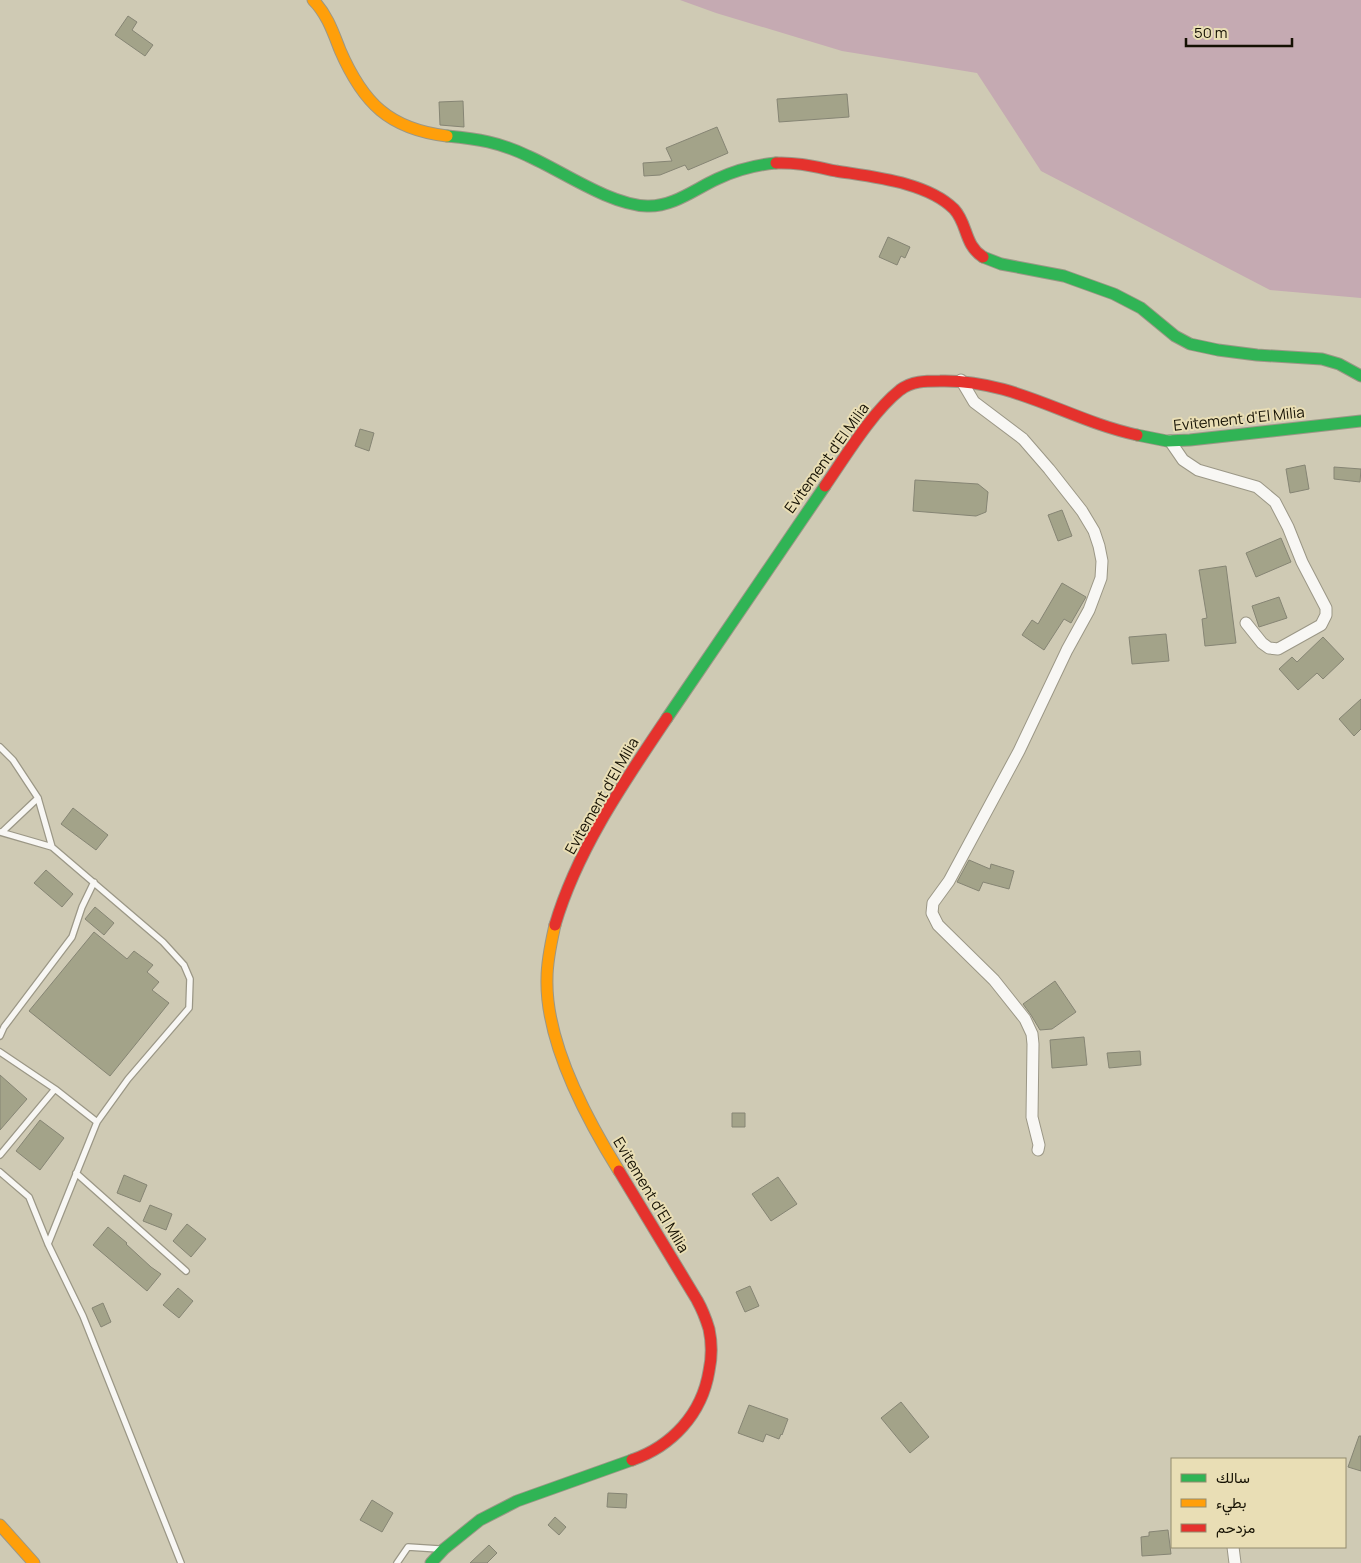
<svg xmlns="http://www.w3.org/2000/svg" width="1361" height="1563" font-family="Manrope,Vazirmatn,sans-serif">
<rect width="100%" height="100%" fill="#cfcab4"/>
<path fill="#c5aab2" d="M680,0H1361V298L1270,290L1041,171L977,73L842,51L716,13Z"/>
<path fill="#a3a389" stroke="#868574" d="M128,16L137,22L132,30L153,45L145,56L115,35Z
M847,94L849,117L779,122L777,99Z
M463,101L464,127L440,125L439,102Z
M717,127L728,153L688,170L685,165L660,175L644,176L643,163L672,161L666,148Z
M888,237L910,247L905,258L901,256L897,265L879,257Z
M360,429L374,433L369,451L355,446Z
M1305,465L1309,489L1290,493L1286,469Z
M1334,467L1361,469L1360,482L1334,479Z
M915,480L978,484L988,492L986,512L976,516L913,511Z
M1062,510L1072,536L1058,541L1048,515Z
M1281,538L1291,562L1256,577L1246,553Z
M1226,566L1236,643L1205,646L1202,619L1207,618L1199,570Z
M1062,583L1086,597L1071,623L1064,619L1044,650L1022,635L1032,620L1038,624Z
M1279,597L1287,618L1259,627L1252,606Z
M1166,634L1169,661L1132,664L1129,637Z
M1323,637L1344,659L1323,679L1317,673L1298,690L1279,669L1292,657L1297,662Z
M1361,699V729L1354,736L1339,719Z
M73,808L108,835L96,850L61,824Z
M969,860L990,869L991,864L1014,871L1009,889L983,882L979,891L957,882Z
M46,870L73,894L62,907L34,883Z
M95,907L114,923L104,935L85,919Z
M94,932L127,959L134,951L153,965L147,972L159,982L152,990L169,1003L110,1076L29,1011Z
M1055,981L1076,1012L1052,1029L1040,1030L1031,1015L1023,1004Z
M1084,1037L1087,1065L1052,1068L1050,1040Z
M1140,1051L1141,1065L1109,1068L1107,1053Z
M0,1075L27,1099L0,1130Z
M732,1113H745V1127H732Z
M40,1120L64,1138L40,1170L16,1151Z
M124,1175L147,1185L140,1202L117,1193Z
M778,1177L797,1204L771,1221L752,1194Z
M150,1205L172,1214L166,1230L143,1221Z
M187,1224L206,1239L191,1257L173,1241Z
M108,1227L127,1243L126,1244L151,1267L161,1274L147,1291L93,1245Z
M750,1286L759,1306L745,1312L736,1292Z
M178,1288L193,1301L179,1318L163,1305Z
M103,1303L111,1322L101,1327L92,1308Z
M901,1402L929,1437L910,1453L881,1418Z
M749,1405L788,1419L782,1435L781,1434L779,1439L766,1434L763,1442L738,1433Z
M1359,1436H1361V1471L1348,1467Z
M608,1493L627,1494L626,1508L607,1507Z
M372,1500L393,1513L382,1532L360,1520Z
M555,1517L566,1527L559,1535L548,1525Z
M1168,1530L1171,1554L1142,1556L1141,1537L1149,1536V1532Z
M489,1545L497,1553L487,1563H470Z"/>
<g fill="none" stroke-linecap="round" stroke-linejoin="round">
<defs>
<path id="lane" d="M0,747L13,760L38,798L52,847L163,942L184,965L190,979L189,1008L128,1079L97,1122L48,1244
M0,832L52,847
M2,832L38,798
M0,1036L4,1027L72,937L82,907L94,882
M0,1052L55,1089L97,1122
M0,1155L55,1089
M0,1172L29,1197L48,1244L83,1316L181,1563
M76,1173L186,1271
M397,1563L408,1547L439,1549"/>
<path id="street" d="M961,380L974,402L1023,439L1049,469L1082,511L1094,531L1099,546L1102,561L1101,578L1089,610L1067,650L1019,751L949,881L933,903L932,913L938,925L994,980L1025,1019L1032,1034L1033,1044L1032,1117L1039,1145L1038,1150
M1170,441L1183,460L1198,470L1257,487L1275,502L1288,527L1302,562L1326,608V615L1321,625L1278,649L1269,648L1262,643L1246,623
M1233,1547L1235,1563"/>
<path id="fast" d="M447,136C478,139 499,142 528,156C562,171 610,205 647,206C673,207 695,189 717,179C736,170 755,165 776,163
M983,257L1001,264L1064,276L1114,294L1141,308L1175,336L1190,344L1218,350L1257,355L1322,359L1339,364L1361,376
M1137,435L1167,441L1190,440L1361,421
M667,718L825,486
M431,1563L444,1549L480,1520L517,1501L632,1460"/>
<path id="slow" d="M313,0C327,14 333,32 340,50C363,103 389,129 447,136
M555,925C551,943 547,960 547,978C545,1042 586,1118 619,1171
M0,1525L34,1563"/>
<path id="jam" d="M776,163C797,162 816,167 836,171C873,177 927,182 954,209C968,224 964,245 983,257
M825,486C845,457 872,412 900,390C912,381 925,381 940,381C1013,379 1068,420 1137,435
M555,925C577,850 624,782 667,718
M619,1171L697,1300C702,1309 706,1319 709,1329C712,1343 712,1357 709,1371C702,1414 672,1446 632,1460"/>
</defs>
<use href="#lane" stroke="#9b9786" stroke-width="8"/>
<use href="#street" stroke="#9b9786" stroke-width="13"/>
<use href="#fast" stroke="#9b9786" stroke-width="13"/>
<use href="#slow" stroke="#9b9786" stroke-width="13"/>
<use href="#jam" stroke="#9b9786" stroke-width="13"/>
<use href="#lane" stroke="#f8f7f4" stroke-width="5.5"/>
<use href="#street" stroke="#f8f7f4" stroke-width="11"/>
<use href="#fast" stroke="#30b455" stroke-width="11"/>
<use href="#slow" stroke="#ff9f0a" stroke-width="11"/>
<use href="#jam" stroke="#e5322d" stroke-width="11"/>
</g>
<g text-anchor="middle" stroke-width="4" stroke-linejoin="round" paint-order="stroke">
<g font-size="15" fill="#151103" stroke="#e9deb5">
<text transform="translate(1239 419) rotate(-6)" y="5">Evitement d'El Milia</text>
<text transform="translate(827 458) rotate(-54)" y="5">Evitement d'El Milia</text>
<text transform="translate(602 796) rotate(-60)" y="5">Evitement d'El Milia</text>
<text transform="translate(651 1195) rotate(59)" y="5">Evitement d'El Milia</text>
</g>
</g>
<rect x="1171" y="1458" width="175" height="90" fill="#e9deb5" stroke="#948c6e"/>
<rect x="1181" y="1474" width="25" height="8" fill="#30b455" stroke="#948c6e"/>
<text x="1216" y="1483" font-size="15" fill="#151103">سالك</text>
<rect x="1181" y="1499" width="25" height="8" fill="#ff9f0a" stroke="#948c6e"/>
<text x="1216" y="1508" font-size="15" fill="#151103">بطيء</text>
<rect x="1181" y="1524" width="25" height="8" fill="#e5322d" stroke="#948c6e"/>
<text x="1216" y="1533" font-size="15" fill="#151103">مزدحم</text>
<path d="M1186 38v8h106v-8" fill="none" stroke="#151103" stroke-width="2.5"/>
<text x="1194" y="38" font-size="15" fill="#151103" stroke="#e9deb5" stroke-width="4" paint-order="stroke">50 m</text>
</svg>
